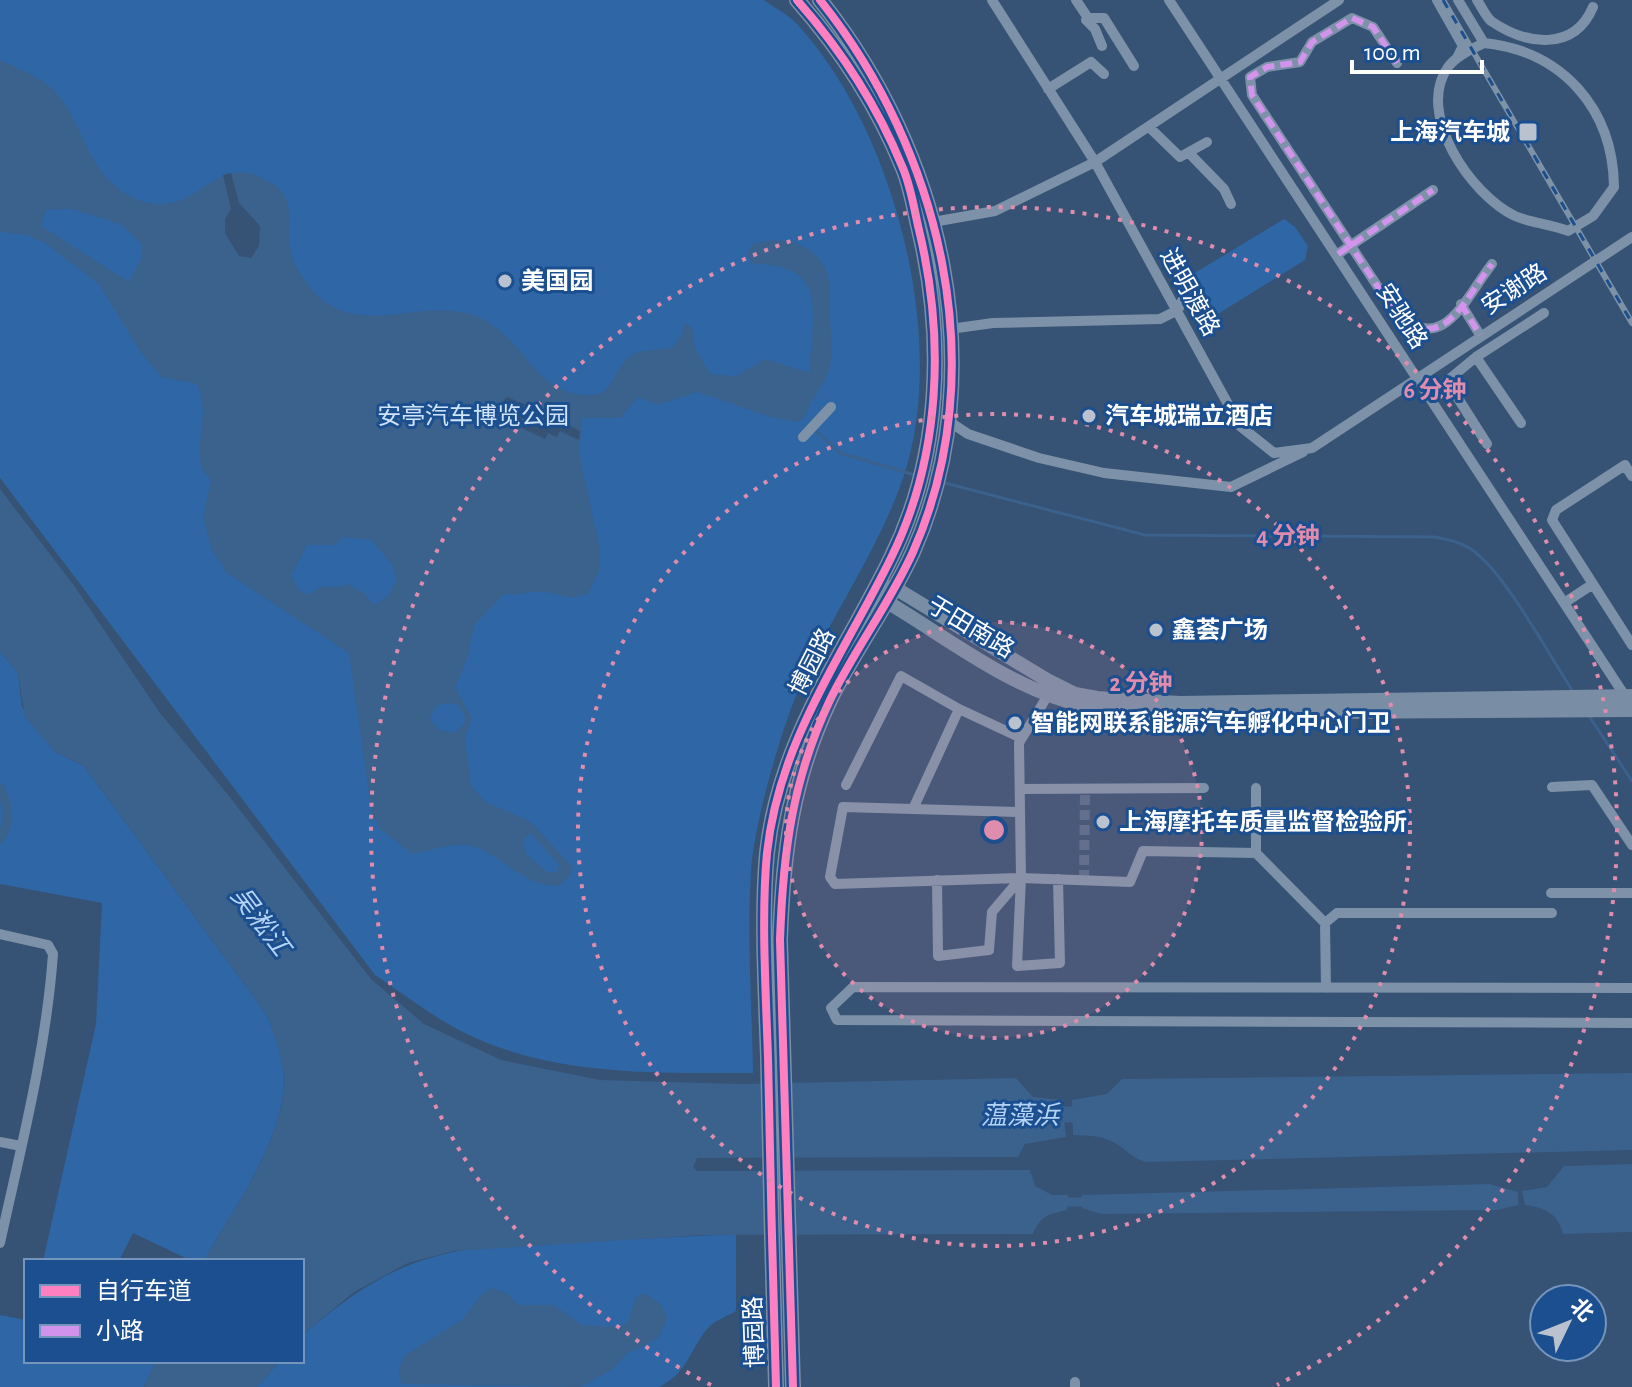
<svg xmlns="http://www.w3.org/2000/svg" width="1632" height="1387" font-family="'Alegreya Sans','Noto Sans SC',sans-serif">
<rect width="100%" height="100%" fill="#365274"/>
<path fill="#2f66a5" d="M0,0H764C775,8 789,15 798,25C893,129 947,333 906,469C878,558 817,632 787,720C774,757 752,836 751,873C747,940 752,1007 753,1073C654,1073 547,1077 457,1029C429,1014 402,993 375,975L0,478Z
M1284,219L1295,227L1308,246L1305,260L1213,317C1193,319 1180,308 1179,287L1188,277Z
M0,651L18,674L22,707L55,752L84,766L267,1015C273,1032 281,1050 283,1068C291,1132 234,1207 204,1261H192L133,1233L119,1261H43L96,1024L102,903L0,884Z
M736,1234V1311C728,1316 714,1321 708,1328C689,1350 689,1372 659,1387H257L280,1361H302V1335C366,1282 406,1256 491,1246Z
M0,1315L26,1320V1361H156L144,1387H0Z"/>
<path fill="#3b618d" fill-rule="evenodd" d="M0,60C18,69 44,78 57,94C84,126 86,168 123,192C189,233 208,156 257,176C305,195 282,220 292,256C295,269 309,288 318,296C366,340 427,293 480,318C526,339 534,395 590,395C616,396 614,361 636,353C647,349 661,350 672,348L681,336L685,323L692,328L695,349L710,374L736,376L765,359L810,373C810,318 833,264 753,264L747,254L753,244C781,235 819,242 828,277C831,290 829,306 830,320C831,337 834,359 827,375C820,391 809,402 804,419L796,422L771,417L697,392L657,405L638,397L621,418H582L579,454L600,549L599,571L588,594C562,601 565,594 543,592C530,591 520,596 504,594L475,624L466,662L455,687L472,719L465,738L471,786L486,802L531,822L572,867L570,875L559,886C523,886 507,859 475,847C458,841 431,850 413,854L382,831L372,814L349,653L227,573L212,550L203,517L211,481C208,477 202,469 201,464C195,438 211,415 197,384L161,377L140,351L99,284L45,243L27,235L0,232ZM72,209L120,224L142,244L141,259L129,282L41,226L46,210ZM343,537L372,540L393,566L397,580L387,597L374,605L364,593L348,584L339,587L322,586L308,595L299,590L291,576L307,545H335ZM447,703L458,705L465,717L464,725L453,733L439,730L430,719L436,706ZM531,834L559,864L557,872H547L526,854L522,840Z
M0,489L73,584L160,713L229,796L371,979L424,1024L501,1060L600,1080L741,1084L1016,1078L1033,1097L1062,1100L1066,1137L1025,1144L1018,1157L697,1158L693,1167L697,1171L1030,1170L1035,1186L1052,1195H1068L1067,1210C1049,1214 1040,1216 1033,1234L703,1235L454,1251L408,1263L354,1292L302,1335V1261H204C234,1207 291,1132 283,1068C280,1050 273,1032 267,1015L84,766L55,752L25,717L18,674L0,651Z
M1632,1073V1150L1147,1162C1130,1158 1127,1149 1113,1142C1100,1135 1087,1136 1073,1135L1072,1100L1107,1094L1122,1079Z
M1632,1164V1232L1563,1234C1558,1213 1545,1208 1525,1205L1522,1191L1547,1187L1564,1166Z
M1489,1184L1518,1192V1205L1497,1210L1101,1214L1082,1208V1195Z
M492,1288L506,1293L519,1305H553L582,1325L616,1327L627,1324L636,1297L643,1293L661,1304L667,1319L658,1338L626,1354L613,1369L581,1387L401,1384L399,1370L404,1356L463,1319L480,1296Z
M156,1361H280L257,1387H144Z"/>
<path fill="#365274" d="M231,173L239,203L260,226L259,246L251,258L239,256L225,233V219L231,209L223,175Z
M507,397L532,407L526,419L553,428L557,419L580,431L579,440L560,431L557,437L548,433L545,439L503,419L498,407Z"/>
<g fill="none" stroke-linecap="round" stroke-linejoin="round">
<path stroke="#3b618d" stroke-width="3" d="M815,430L840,453L915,475
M941,482L1145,535L1435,537C1450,540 1465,543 1476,553C1508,578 1550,657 1574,693
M1589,716L1632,781"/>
<path stroke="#3b618d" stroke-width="9" d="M0,788C9,807 11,821 0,839
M1056,1202H1093"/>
<path stroke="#3b618d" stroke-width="16" d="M1042,1114L1095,1115"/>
<path stroke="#546c89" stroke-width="10" stroke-dasharray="10 5" stroke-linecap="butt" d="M1084,880L1085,789"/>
<path stroke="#7d92a8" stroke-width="10" d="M992,0L1095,162L1240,426L1274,453L1312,448L1632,237
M1076,0L1088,18H1104L1134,66
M1169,0L1625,696
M1437,0L1463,46L1457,58
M1458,0L1484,43
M1477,0C1481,6 1486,17 1491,21C1526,45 1574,52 1593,7
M1088,18L1086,20L1095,29L1102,46
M1484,43C1562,51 1613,108 1614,187L1593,216L1568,231C1551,224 1531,223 1515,216C1471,195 1415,114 1448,67C1456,56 1472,49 1484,43Z
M1397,63L1373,27L1352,18L1312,42L1300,62L1267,67L1250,77L1252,95L1395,313C1444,356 1463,301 1492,264
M1048,89L1091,62L1104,74
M1149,127L1180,157L1207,142
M1189,153L1224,189L1231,204
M933,222L995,211L1095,162L1339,0
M1338,254L1433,190
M1461,304L1480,335
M950,329L993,323L1160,319L1178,310L1182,301
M1476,357L1447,381L1487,444
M947,420L968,434L1039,458L1104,473L1231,487L1303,452
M1521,423L1476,357L1544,313
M803,437L831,407
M1632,476L1625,465L1556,510L1552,520L1632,645
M1564,603L1593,584
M1048,695L1019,743L1021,878L1130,882L1143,851L1256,853
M846,785L901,676L959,709
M1552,787L1592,785L1632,845
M1256,788V853L1325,923L1326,988
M1020,789L1204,788
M913,809L959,709L1021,738
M1019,812L843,807L830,877L835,884L1021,878
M1021,878L1017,966L1060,963L1058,879
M937,880L938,956L989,950L992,912L1021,878
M1551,893H1632
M1325,923L1337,913H1552
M0,934L48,945L53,954C46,1052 21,1147 0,1243
M1632,988L853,987L831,1008L837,1020L1632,1023
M0,1142L21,1146
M1075,1382V1387"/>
<path stroke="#798da4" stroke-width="14" d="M886,587L895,588L1047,680L1075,694L1097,698L1180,703L1632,696
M881,592L887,602C948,638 1011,689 1082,705C1103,711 1126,712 1149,713L1632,710"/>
<path stroke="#7d8ea7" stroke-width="16" d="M776,1387C773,1277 770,1168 768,1058C766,995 761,915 767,853C779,740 843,656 891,558C941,457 945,338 919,230C914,209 911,186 902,166C877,105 841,50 797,0
M793,1387L780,940C783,852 792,780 830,700C855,649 890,603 913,552C994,369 941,151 820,0"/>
<defs>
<path id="rail" d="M1443,0L1632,323"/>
</defs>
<use href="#rail" stroke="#7e92a7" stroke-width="6"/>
<use href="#rail" stroke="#1b4f8f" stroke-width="3" stroke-dasharray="9" stroke-linecap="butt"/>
<path stroke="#d193ec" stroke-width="6" stroke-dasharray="12 6" stroke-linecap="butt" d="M1397,63L1373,27L1352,18L1312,42L1300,62L1267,67L1250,77L1252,95L1395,313C1444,356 1463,301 1492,264
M1338,254L1433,190
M1461,304L1480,335"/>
<defs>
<path id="cycleway" d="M776,1387C773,1277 770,1168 768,1058C766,995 761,915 767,853C779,740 843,656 891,558C941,457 945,338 919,230C914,209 911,186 902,166C877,105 841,50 797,0
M793,1387L780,940C783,852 792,780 830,700C855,649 890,603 913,552C994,369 941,151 820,0"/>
</defs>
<use href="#cycleway" stroke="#1b4f8f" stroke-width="13"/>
<use href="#cycleway" stroke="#ff80c0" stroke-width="8"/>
</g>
<circle cx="994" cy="830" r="208" fill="#e08cad" fill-opacity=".12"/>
<g fill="none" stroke="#e08cad" stroke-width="4" stroke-dasharray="4 8">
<circle cx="994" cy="830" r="208"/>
<circle cx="994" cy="830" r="416"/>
<path d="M711 1385A623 623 0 1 1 1277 1385"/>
</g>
<g fill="#b9c2ce" stroke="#1b4f8f" stroke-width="3">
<rect x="1518" y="122" width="20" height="20" rx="4"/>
<circle cx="505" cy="281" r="8"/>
<circle cx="1089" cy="416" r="8"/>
<circle cx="1156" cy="630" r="8"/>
<circle cx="1015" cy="723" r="8"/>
<circle cx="1103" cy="822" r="8"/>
</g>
<g text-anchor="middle" stroke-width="6" stroke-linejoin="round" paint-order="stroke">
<g font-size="24" font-weight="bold" fill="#fff" stroke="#1b4f8f" text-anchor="start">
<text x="1510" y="140" text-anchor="end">上海汽车城</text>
<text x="521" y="289">美国园</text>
<text x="1105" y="424">汽车城瑞立酒店</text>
<text x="1172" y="638">鑫荟广场</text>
<text x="1031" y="731">智能网联系能源汽车孵化中心门卫</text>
<text x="1119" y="830">上海摩托车质量监督检验所</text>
</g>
<g font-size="24" fill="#fff" stroke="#1b4f8f">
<text transform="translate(1514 289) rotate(-33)" y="8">安谢路</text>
<text transform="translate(1190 292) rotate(61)" y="8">进明渡路</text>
<text transform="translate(1402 316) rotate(57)" y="8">安驰路</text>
<text transform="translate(971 627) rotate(31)" y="8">于田南路</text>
<text transform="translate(812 662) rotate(-63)" y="8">博园路</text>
<text transform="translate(754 1332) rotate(-92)" y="8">博园路</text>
</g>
<g font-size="24" fill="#cfe3fa" stroke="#1b4f8f">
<text x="473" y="424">安亭汽车博览公园</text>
</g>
<g font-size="26" font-style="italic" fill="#b5d3f5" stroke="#1b4f8f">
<text transform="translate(261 921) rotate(53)" y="9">吴淞江</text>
<text x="1020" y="1124">蕰藻浜</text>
</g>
</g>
<circle cx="994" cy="830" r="12" fill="#e08cad" stroke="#1b4f8f" stroke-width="4"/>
<g font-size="24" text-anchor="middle" font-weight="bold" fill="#e08cad" stroke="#1b4f8f" stroke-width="6" stroke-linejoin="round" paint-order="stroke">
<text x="1435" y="398">6 分钟</text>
<text x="1288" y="544">4 分钟</text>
<text x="1141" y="691">2 分钟</text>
</g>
<rect x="24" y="1259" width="280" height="104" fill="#1b4f8f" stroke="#7695bc" stroke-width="2"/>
<rect x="40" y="1285" width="40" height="12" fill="#ff80c0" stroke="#7695bc" stroke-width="2"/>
<text x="96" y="1299" font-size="24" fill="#ffffff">自行车道</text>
<rect x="40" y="1325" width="40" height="12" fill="#d193ec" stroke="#7695bc" stroke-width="2"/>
<text x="96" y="1339" font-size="24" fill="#ffffff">小路</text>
<g transform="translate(1568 1323) rotate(47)"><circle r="38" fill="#1b4f8f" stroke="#7695bc" stroke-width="2"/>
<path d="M0-6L14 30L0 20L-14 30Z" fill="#b9c2ce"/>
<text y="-12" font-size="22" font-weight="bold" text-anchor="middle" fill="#ffffff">北</text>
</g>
<path d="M1352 60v12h130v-12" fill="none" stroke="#ffffff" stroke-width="4"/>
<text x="1364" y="60" font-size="24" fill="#ffffff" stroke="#1b4f8f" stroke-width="6" paint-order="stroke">100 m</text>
</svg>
